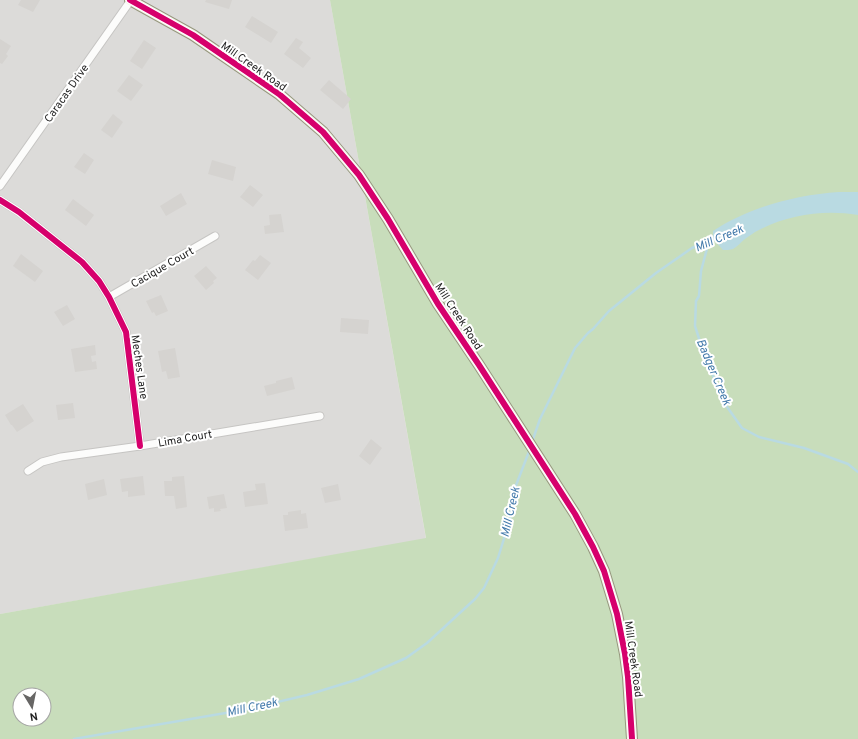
<svg xmlns="http://www.w3.org/2000/svg" width="858" height="739" font-family="Overpass,sans-serif">
<rect width="100%" height="100%" fill="#edebe7"/>
<path fill="#dcdbd9" d="M0,0H330L426,539L0,614Z"/>
<path fill="#c8ddbb" fill-rule="evenodd" d="M330,0H858V739H0V614L426,538ZM20,695H44V719H20Z"/>
<path fill="#b9dae2" d="M839,192H858V215C823,209 786,215 755,232C752,234 748,237 745,239C741,242 737,247 733,249C730,250 726,250 723,250L713,239V231C750,207 795,195 839,192Z"/>
<g fill="none" stroke-linecap="round" stroke-linejoin="round">
<path stroke="#b9dae2" stroke-width="2.5" d="M712,241L708,245L701,271L699,296L696,301L695,326L705,357L725,404L742,428L759,437L804,448L848,464L858,472
M532,442L540,419L575,348L588,333L593,329L609,311L656,273L692,248L715,238
M74,739L243,710L307,695L359,679L406,658L427,643L475,599L484,588L498,558L510,519L513,493L530,449"/>
</g>
<path fill="#d5d3d0" d="M21,0H40L33,12L18,5Z
M206,0H232L229,9L205,2Z
M252,16L278,32L271,43L245,27Z
M296,38L303,42L299,48L311,58L303,68L284,54Z
M0,39L11,46L6,54L8,56L2,64L0,63Z
M144,40L156,48L142,69L130,61Z
M129,75L143,85L131,101L117,91Z
M329,80L351,99L343,109L320,90Z
M113,114L123,122L112,138L101,130Z
M84,153L94,160L85,174L74,167Z
M212,160L236,167L233,181L208,174Z
M250,185L263,195L253,207L240,197Z
M181,193L187,204L166,216L160,206Z
M73,199L94,215L86,226L65,210Z
M281,214L284,232L265,234L264,226L270,225L269,215Z
M21,254L43,271L35,282L13,266Z
M260,255L271,263L258,280L245,270L253,260L255,261Z
M206,266L217,278L213,281L214,283L206,290L194,276Z
M161,295L168,311L156,316L154,312L152,313L146,301Z
M67,305L75,319L63,326L54,312Z
M341,318L369,320L368,334L340,332Z
M95,345L96,355L91,356L92,362L96,361L97,369L75,372L71,349Z
M175,348L180,377L168,379L166,371L162,372L158,351Z
M292,377L295,389L267,396L264,386L276,383V381Z
M73,403L75,418L58,420L56,405Z
M23,404L34,421L17,432L12,425H11L5,415Z
M371,439L382,448L370,465L359,456Z
M143,476L145,495L128,497V491L122,492L120,479Z
M184,476L187,507L176,509L174,496H165L164,481H172V477Z
M104,479L107,495L88,500L85,484Z
M265,483L268,504L245,507L243,492L256,490L255,484Z
M338,484L341,500L325,503L321,488Z
M224,494L227,508L220,509L221,511L214,512V508L209,509L207,497Z
M301,510V514L306,513L308,528L285,531L283,515H288V512Z"/>
<g fill="none" stroke-linecap="round" stroke-linejoin="round">
<defs>
<path id="street" d="M0,186L131,0
M0,200L19,212L82,262L99,281L109,297L126,332L140,446
M109,297L215,236
M28,471L42,462L61,457L140,446L320,416"/>
<path id="secondary" d="M130,0L193,35L279,94L323,132L359,175L388,219L438,304L479,365L508,410L575,514L593,547L604,571L617,614L625,654L628,677L632,739"/>
</defs>
<use href="#street" stroke="#c6c5c3" stroke-width="9"/>
<use href="#secondary" stroke="#96977e" stroke-width="12"/>
<use href="#street" stroke="#fcfcfb" stroke-width="7"/>
<use href="#secondary" stroke="#f4f4ea" stroke-width="10"/>
<defs>
<path id="cycleway" d="M130,0L193,35L279,94L323,132L359,175L388,219L438,304L479,365L508,410L575,514L593,547L604,571L617,614L625,654L628,677L632,739
M0,200L19,212L82,262L99,281L109,297L126,332L140,446"/>
</defs>
<use href="#cycleway" stroke="#fff" stroke-width="8"/>
<use href="#cycleway" stroke="#d6006c" stroke-width="6"/>
</g>
<g text-anchor="middle" stroke-width="4" stroke-linejoin="round" paint-order="stroke">
<g font-size="11" fill="#1f1f1f" stroke="#fff">
<text transform="translate(254 66) rotate(35)" y="4">Mill Creek Road</text>
<text transform="translate(66 93) rotate(-55)" y="4">Caracas Drive</text>
<text transform="translate(162 267) rotate(-30)" y="4">Cacique Court</text>
<text transform="translate(459 316) rotate(57)" y="4">Mill Creek Road</text>
<text transform="translate(140 367) rotate(82)" y="4">Meches Lane</text>
<text transform="translate(185 438) rotate(-10)" y="4">Lima Court</text>
<text transform="translate(634 659) rotate(82)" y="4">Mill Creek Road</text>
</g>
<g font-size="12" font-style="italic" fill="#437aab" stroke="#fff">
<text transform="translate(719 238) rotate(-23)" y="4">Mill Creek</text>
<text transform="translate(714 372) rotate(67)" y="4">Badger Creek</text>
<text transform="translate(510 512) rotate(-77)" y="4">Mill Creek</text>
<text transform="translate(252 707) rotate(-12)" y="4">Mill Creek</text>
</g>
</g>
<g transform="translate(32 707) rotate(170)"><circle r="19" fill="#ffffff" stroke="#a5a5a5"/>
<path d="M0-3L7 15L0 10L-7 15Z" fill="#676665"/>
<text y="-6" font-size="11" font-weight="bold" text-anchor="middle" fill="#1f1f1f">N</text>
</g>
</svg>
